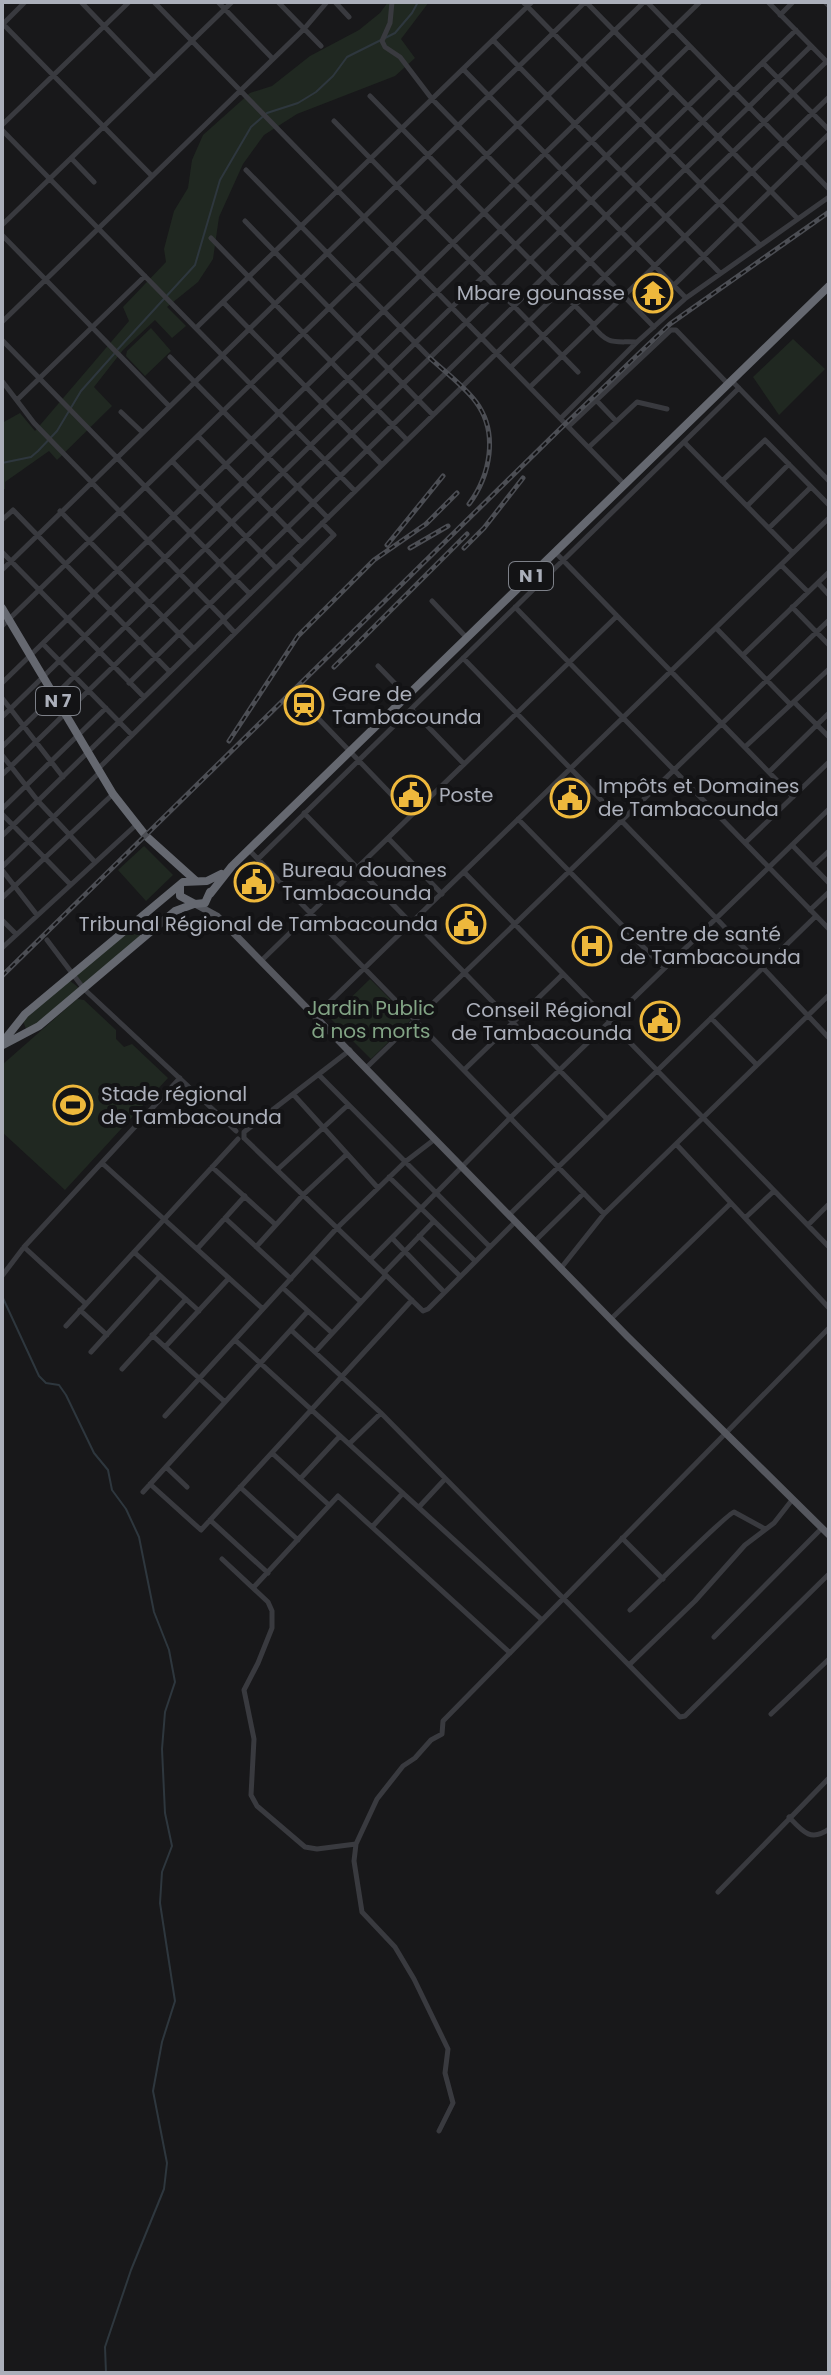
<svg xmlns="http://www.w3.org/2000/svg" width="831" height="2375" font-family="Poppins,sans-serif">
<rect width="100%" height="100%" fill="#18181a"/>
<path fill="#202821" d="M388,2H429L401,39L415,58L395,76L297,114L264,135L243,164L219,217L213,259L198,282L167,307L186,326L172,338L155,320L123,350L94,387L112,406L57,460L49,451L5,482V489H2V423L20,413L35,431L129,321L123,307L166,262L164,249L174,211L188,188L192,160L203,135L250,93L272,86L310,56L359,30L380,13Z
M151,328L171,351L145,376L126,356L127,351Z
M793,339L825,369L779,415L753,377Z
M144,846L173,875L146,901L118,870Z
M146,916L153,925L83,986L76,975Z
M370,979L411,1020L371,1059L330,1018Z
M69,980L78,987L77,991L35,1027L26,1029L23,1021Z
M77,999L84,1000L116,1030V1039L124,1047L132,1044L168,1078L65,1190L2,1132V1065Z"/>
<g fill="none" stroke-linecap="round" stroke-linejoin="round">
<path stroke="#2e373e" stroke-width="2" d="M118,349L195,265L220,180L251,127L267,113L298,103L316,92L333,76L347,57L395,33L412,13L418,2
M2,463L31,457L38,451L57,431L81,391L114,354
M2,1296L39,1376L46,1383L59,1385L66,1395L94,1453L108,1470L112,1490L126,1509L139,1537L154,1612L169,1650L175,1682L165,1712L162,1749L165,1813L172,1846L162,1872L160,1903L175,2001L162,2042L153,2091L167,2163L164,2189L131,2270L105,2347L106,2373"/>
<path stroke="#393a3f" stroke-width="5" d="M81,2L154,78
M154,2L624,484
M218,2L273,59
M278,2L321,46
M335,2L349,17
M392,2L390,23L382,41L385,47L400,57L432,99L654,327
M523,2L759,244
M586,2L798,219
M647,2L829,189
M768,2L829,64
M825,2L829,6
M780,15L793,2
M2,23L152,176
M3,24L25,2
M493,40L720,273
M763,63L829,130
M463,69L686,298
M370,96L594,325
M334,121L578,372
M2,125L129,2
M2,130L355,491
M71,158L94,182
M246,170L430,358
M245,221L433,415
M2,225L232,2
M2,235L169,406
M211,238L407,440
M674,285L829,134
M223,302L382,465
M2,322L304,29L327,2
M593,326C609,346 614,341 636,342
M196,328L532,2
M2,340L250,594
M170,357L328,518
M511,367L826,62
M2,381L34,423L224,619
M732,381L829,481
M530,387L829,97
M18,399L145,276
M596,400L616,421
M121,412L142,432
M561,418L637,342L686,298L829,197
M569,426L671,330H676L728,384
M198,436L302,543
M684,442L793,553
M589,447L637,402L667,409
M172,461L276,568
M722,481L765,440L829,505
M747,506L789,464
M60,511L194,649
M2,520L13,510L170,672
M769,528L811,487
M2,552L144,697
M555,552L793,797
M289,556L301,568
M781,565L808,592
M2,570L585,2
M818,583L829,595
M432,601L466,637
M515,607L829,929
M792,607L829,645
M223,620L235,633
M2,626L644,2
M716,628L790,704
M43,644L132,735
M743,655L829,572
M463,658L716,918L829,1038
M378,666L406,695
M2,683L700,2
M129,683L796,30
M2,698L63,777
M795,703L829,737
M411,709L464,764
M314,714L411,815
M2,717L689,46
M2,747L673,91
M745,747L829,669
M2,755L38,801L94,861
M98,769L334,535L322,523
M769,772L829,713
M2,775L719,76
M2,809L106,708
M304,813L411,923
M2,814L70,884
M518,819L664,968
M2,836L811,46
M388,838L442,894
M745,843L829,762
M792,845L829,883
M249,850L604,1214
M258,859L739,388
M813,866L829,851
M2,867L99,773
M2,870L37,915
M464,872L829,1247
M2,898L113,794
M810,910L829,892
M2,920L16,934
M414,921L607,1119
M47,940L84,989L236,1131
M2,948L136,825
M261,961L617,616
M316,1015L829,518
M711,1018L757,1065
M367,1067L829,620
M464,1070L563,974
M319,1075L489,1246
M293,1094L378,1188
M244,1138L423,1311L428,1309L515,1222
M244,1138V1132L350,1050
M676,1144L829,1308
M102,1163L263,1309
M212,1167L276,1225
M277,1170L348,1105
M389,1177L474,1260
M509,1215L816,916
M225,1218L291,1279
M745,1218L774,1191
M808,1225L829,1204
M419,1236L460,1276
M392,1238L444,1292
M535,1241L584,1193
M24,1247L86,1304
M256,1247L303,1195L347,1154
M197,1249L245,1196
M134,1252L199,1311
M312,1256L361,1302
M370,1260L510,1118L829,809
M561,1268L604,1214L829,995
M384,1273L434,1221
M2,1276L24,1247L180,1078
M283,1288L332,1333
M80,1310L107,1335
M611,1319L731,1203
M66,1326L238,1139
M291,1330L381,1413L680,1717L685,1716L829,1574
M152,1335L225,1402
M235,1340L542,1620
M165,1347L229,1278
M91,1352L160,1276
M315,1352L386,1275
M122,1369L186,1299
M165,1416L337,1228L405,1162L435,1139
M349,1444L381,1413
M272,1453L329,1505
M166,1467L187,1487
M300,1479L340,1436
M150,1484L201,1530L412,1300
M240,1487L298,1540
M143,1492L308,1311
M419,1507L445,1479
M210,1520L268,1573
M372,1527L403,1493
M622,1538L663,1579
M222,1559L268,1602L272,1611V1628L258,1663L244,1690L254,1739L251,1795L257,1806L305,1847L317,1849L356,1844
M253,1588L338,1496L510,1653
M630,1610C645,1596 725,1515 734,1512L765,1529
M714,1637L822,1528
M629,1665L695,1601L745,1545L774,1523L792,1500
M771,1714L829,1659
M789,1817C803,1832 811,1842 829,1829
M718,1892L829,1778
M439,2131L453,2103L445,2073L448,2049L414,1979L395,1947L362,1912L354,1861L356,1844L377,1799L403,1766L415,1758L431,1740L442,1734L443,1721L829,1328"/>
<path stroke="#55575e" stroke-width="7" d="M195,904L217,916L627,1336L829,1535"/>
<path stroke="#656870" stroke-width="8" d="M2,608L113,794L146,836L196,881
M180,886V896L195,904L205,903L210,892
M210,894L232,866L829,286
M2,1043L25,1014L183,882L207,881L221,874
M3,1045L39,1026L175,911L194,904"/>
<defs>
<path id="rail" d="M430,358C445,372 464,386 476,402C499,433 490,476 469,504
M387,545L443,476
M410,548L448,526
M464,548L484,528L523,478
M334,667L467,534
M229,741L298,636L374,560L426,524L457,493
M2,976L560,429L670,324L829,212"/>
</defs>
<use href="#rail" stroke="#4c4e54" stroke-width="5"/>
<use href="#rail" stroke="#131315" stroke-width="2" stroke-dasharray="6" stroke-linecap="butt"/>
</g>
<defs>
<symbol id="temple-ring" viewBox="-11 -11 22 22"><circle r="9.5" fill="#131315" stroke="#eeb83c" stroke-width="1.5"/><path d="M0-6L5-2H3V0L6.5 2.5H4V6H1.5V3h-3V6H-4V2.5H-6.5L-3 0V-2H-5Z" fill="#eeb83c"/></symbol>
<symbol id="station-ring" viewBox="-11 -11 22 22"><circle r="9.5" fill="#131315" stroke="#eeb83c" stroke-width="1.5"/><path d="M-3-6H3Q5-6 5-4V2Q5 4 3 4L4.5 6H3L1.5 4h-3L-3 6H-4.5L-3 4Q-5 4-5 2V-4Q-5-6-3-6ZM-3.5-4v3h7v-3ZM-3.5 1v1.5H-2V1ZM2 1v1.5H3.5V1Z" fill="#eeb83c"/></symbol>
<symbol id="civic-ring" viewBox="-11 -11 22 22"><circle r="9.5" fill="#131315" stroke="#eeb83c" stroke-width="1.5"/><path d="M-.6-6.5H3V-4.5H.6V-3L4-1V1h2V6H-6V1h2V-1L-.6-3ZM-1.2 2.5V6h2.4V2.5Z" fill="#eeb83c"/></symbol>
<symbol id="hospital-ring" viewBox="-11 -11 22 22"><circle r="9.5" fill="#131315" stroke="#eeb83c" stroke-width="1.5"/><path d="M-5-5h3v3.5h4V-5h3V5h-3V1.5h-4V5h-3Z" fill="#eeb83c"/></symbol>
<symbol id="stadium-ring" viewBox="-11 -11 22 22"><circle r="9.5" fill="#131315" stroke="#eeb83c" stroke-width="1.5"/><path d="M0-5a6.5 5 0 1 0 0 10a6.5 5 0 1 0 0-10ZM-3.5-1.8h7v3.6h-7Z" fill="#eeb83c"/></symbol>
</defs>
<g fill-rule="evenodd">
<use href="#temple-ring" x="631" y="271" width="44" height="44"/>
<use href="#station-ring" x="282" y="683" width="44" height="44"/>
<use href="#civic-ring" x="389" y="773" width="44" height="44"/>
<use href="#civic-ring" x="548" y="776" width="44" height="44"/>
<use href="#civic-ring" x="232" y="860" width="44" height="44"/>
<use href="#civic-ring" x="444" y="902" width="44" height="44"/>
<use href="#hospital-ring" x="570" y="924" width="44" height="44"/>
<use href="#civic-ring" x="638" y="999" width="44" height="44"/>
<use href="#stadium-ring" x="51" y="1083" width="44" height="44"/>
</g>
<g text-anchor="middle" stroke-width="8" stroke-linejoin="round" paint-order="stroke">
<g fill="#131315" stroke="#7d8088" stroke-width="2">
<rect x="509" y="562" width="44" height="28" rx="6"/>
<rect x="36" y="687" width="44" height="28" rx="6"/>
</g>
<g font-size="18" font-weight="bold" fill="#abafba">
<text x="531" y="582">N 1</text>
<text x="58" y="707">N 7</text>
</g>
<g font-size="20" fill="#abafba" stroke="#131315" text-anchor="start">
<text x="625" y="300" text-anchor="end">Mbare gounasse</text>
<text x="332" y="701">Gare de<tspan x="332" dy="23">Tambacounda</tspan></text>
<text x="598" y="793">Impôts et Domaines<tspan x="598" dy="23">de Tambacounda</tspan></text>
<text x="439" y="802">Poste</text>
<text x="282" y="877">Bureau douanes<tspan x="282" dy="23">Tambacounda</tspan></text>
<text x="438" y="931" text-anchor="end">Tribunal Régional de Tambacounda</text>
<text x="620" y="941">Centre de santé<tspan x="620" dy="23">de Tambacounda</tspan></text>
<text x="632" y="1017" text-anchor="end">Conseil Régional<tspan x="632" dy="23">de Tambacounda</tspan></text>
<text x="101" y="1101">Stade régional<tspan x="101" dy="23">de Tambacounda</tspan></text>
</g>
<g font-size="20" fill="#82a485" stroke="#131315">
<text x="371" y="1015">Jardin Public<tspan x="371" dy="23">à nos morts</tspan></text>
</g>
</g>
<rect width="831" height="2375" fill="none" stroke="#abafba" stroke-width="8"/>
</svg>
